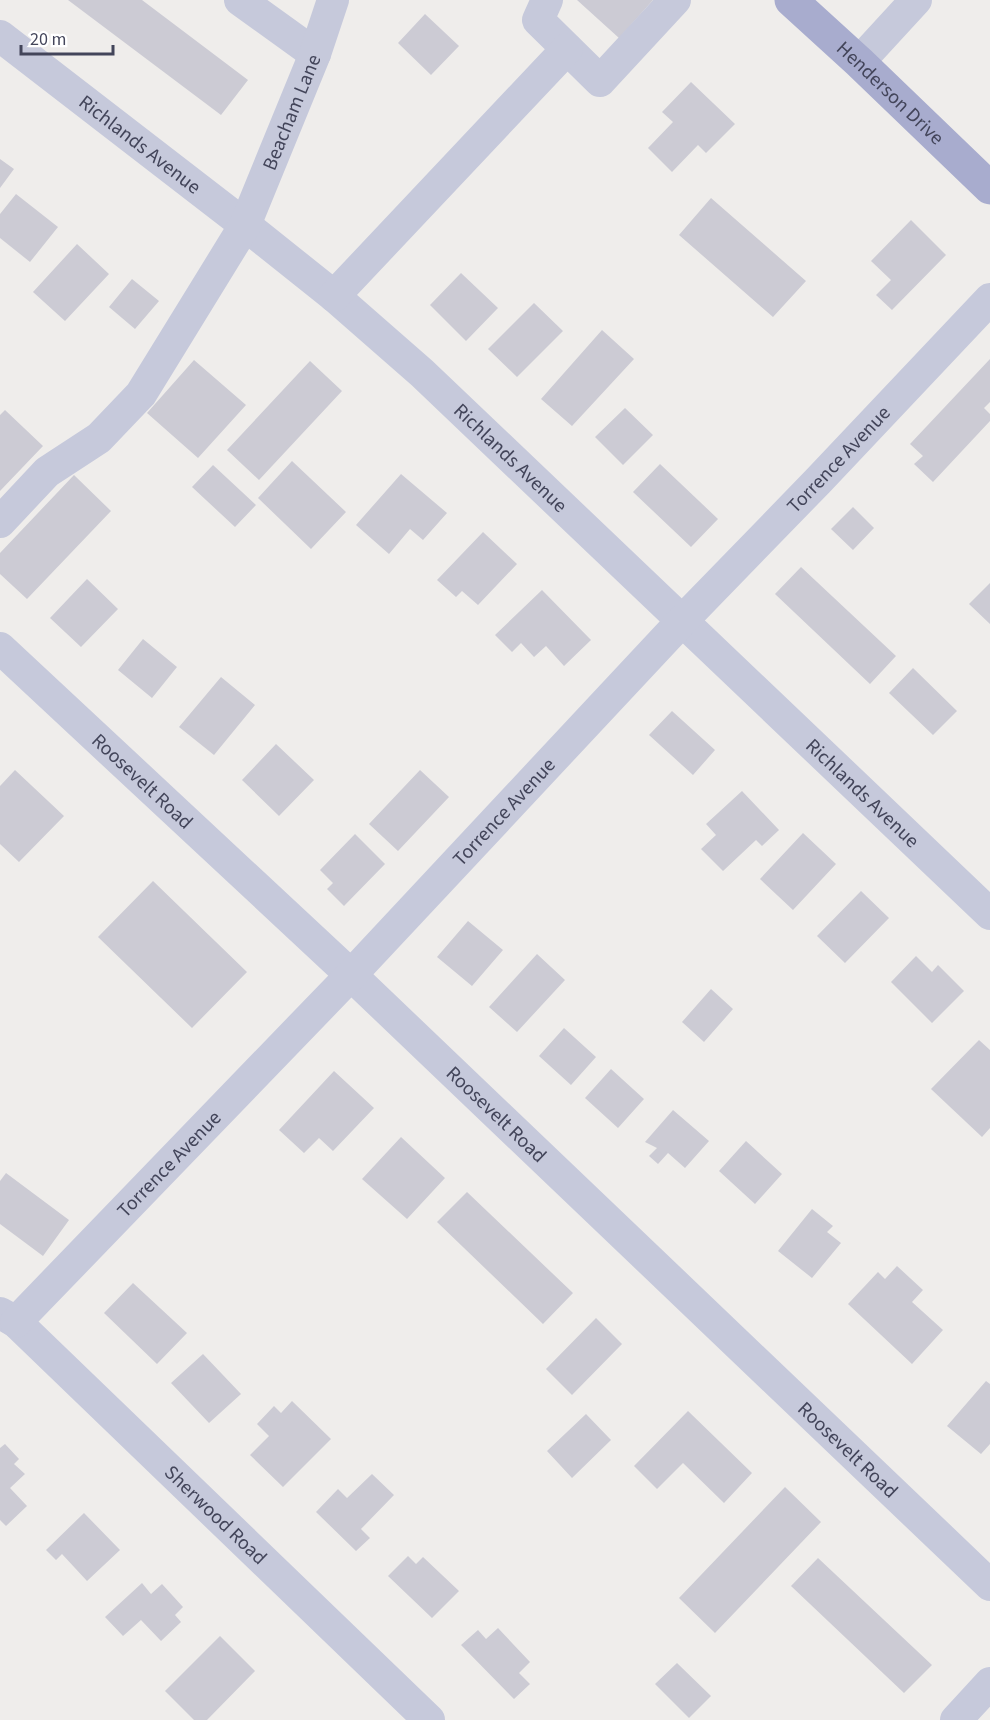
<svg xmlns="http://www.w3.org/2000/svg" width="990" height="1720" font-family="'Source Sans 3',sans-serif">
<rect width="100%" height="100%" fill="#efedeb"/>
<path fill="#cccbd4" d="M68,0H142L248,80L221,115Z
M577,0H653L619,38Z
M425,14L459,46L431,75L398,43Z
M691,82L735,124L706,153L698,145L672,172L648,148L673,122L662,112Z
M0,159L14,169L0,188Z
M16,194L58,227L30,262L0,238V214Z
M711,198L806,281L773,317L679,235Z
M911,220L946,255L892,310L876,295L891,280L871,261Z
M77,244L109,274L65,321L33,292Z
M461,273L498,308L466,341L430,305Z
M132,279L159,301L135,329L109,307Z
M534,303L563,331L517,377L488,349Z
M602,330L634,359L572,426L541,399Z
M990,359V402L984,408L990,414V421L933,482L914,464L923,456L910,444Z
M194,360L246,405L198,458L147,413Z
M310,361L342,391L259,480L227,450Z
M625,408L653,435L623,465L595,437Z
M5,410L43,446L0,491V415Z
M292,461L346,512L311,549L258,498Z
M660,464L718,519L691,547L633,492Z
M213,465L256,505L235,527L192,487Z
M401,474L447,513L423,540L410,529L389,554L356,525Z
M74,475L111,511L27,599L0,574V553Z
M853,507L874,528L853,550L831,529Z
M483,532L517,564L478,605L462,591L456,597L437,580Z
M801,567L896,656L870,684L775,594Z
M87,579L118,609L81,647L50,618Z
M990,583V624L969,604Z
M542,590L591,640L564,666L546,646L534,657L521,643L512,652L495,635Z
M143,639L177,667L152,698L118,670Z
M913,668L957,711L933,735L889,693Z
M221,677L255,705L214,755L179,727Z
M672,711L715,750L693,775L649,735Z
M276,744L314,780L279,816L242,780Z
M15,770L64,816L19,862L0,844V786Z
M420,770L449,797L398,851L369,824Z
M742,791L779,830L762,846L756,840L723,871L701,849L716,835L706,824Z
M803,833L836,864L793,910L760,879Z
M355,834L385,864L344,906L327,889L333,883L320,870Z
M153,881L247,972L192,1028L98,937Z
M861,891L889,918L845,963L817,936Z
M468,921L503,950L472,986L437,957Z
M537,954L565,980L517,1032L489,1007Z
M916,956L932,972L938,965L964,991L932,1023L891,982Z
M711,989L733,1009L704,1042L682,1022Z
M564,1028L596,1057L571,1085L539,1056Z
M979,1040L990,1050V1128L982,1137L931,1089Z
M611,1069L644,1099L618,1128L585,1098Z
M334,1071L374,1108L333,1151L319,1138L304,1153L279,1130Z
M673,1110L709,1141L685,1168L668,1153L658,1164L649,1156L657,1148L645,1142Z
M401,1137L445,1178L407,1219L362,1179Z
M746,1141L782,1174L755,1204L719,1171Z
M6,1173L69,1220L43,1256L0,1224V1181Z
M467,1192L573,1293L543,1324L437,1222Z
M812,1209L833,1226L827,1232L841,1243L812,1278L778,1251Z
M897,1266L923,1290L912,1302L943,1330L912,1364L848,1304L878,1272L885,1279Z
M133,1283L187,1333L157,1364L104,1313Z
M596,1318L622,1344L572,1395L546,1369Z
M203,1354L241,1394L209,1423L171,1383Z
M986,1381L990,1384V1444L981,1454L947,1426Z
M292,1401L331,1439L283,1487L250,1455L269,1436L257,1424L274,1406L281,1413Z
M688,1411L752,1473L724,1503L683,1463L657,1489L634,1466Z
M586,1414L611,1440L572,1478L547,1451Z
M5,1444L19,1459L14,1464L25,1474L10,1488L27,1506L6,1526L0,1520V1448Z
M372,1474L394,1495L361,1529L370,1538L356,1551L316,1512L338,1489L347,1498Z
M785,1487L821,1522L715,1633L679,1598Z
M84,1513L120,1550L87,1581L62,1554L56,1560L46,1550Z
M408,1556L416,1564L423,1557L459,1591L432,1618L388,1576Z
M818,1558L932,1665L904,1693L791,1586Z
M142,1583L151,1594L162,1584L183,1607L175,1615L181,1622L161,1641L141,1620L123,1636L105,1617Z
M498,1628L530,1662L519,1673L530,1684L514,1699L461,1645L478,1630L486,1639Z
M220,1636L255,1671L207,1720H194L165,1691Z
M677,1663L711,1696L689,1718L655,1684Z"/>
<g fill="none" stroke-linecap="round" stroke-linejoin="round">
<g stroke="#c6c9db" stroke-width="32">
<path d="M240,0L315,54"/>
<path d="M547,0L538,20L600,81L675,0"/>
<path id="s1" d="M0,36L245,225L334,296L422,373L990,914"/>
<path d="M859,62L916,0"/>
<path d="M334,296L567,49"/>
<path id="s2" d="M0,522L47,472L99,438L141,394L245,225L315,54L333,0"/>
<path id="s3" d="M0,648L351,975L990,1585"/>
<path id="s4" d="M0,1313L16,1322L429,1720"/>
<path id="s5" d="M16,1322L351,975L682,621L818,481L990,299"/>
<path d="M956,1720L990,1683"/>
</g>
<path stroke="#a8acce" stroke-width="33" id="s6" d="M791,0L859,62L990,188"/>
</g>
<g text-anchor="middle" stroke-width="6" stroke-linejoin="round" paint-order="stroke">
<g font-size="20" fill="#43455a" stroke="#fff">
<text dy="7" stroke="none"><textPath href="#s6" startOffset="136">Henderson Drive</textPath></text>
<text dy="7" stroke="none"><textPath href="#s2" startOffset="512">Beacham Lane</textPath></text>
<text dy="7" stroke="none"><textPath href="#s1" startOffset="177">Richlands Avenue</textPath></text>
<text dy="7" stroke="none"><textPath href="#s1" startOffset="663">Richlands Avenue</textPath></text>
<text dy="7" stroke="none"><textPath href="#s5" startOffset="1192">Torrence Avenue</textPath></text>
<text dy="7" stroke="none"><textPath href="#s3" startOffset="195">Roosevelt Road</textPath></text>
<text dy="7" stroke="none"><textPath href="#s1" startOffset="1149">Richlands Avenue</textPath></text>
<text dy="7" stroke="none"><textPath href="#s5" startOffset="706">Torrence Avenue</textPath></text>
<text dy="7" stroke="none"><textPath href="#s3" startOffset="681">Roosevelt Road</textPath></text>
<text dy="7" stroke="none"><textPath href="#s5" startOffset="220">Torrence Avenue</textPath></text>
<text dy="7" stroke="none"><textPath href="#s3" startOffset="1167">Roosevelt Road</textPath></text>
<text dy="7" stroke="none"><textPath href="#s4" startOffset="296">Sherwood Road</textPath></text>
</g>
</g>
<path d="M21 45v9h92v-9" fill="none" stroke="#43455a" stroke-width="3"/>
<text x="30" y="45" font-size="18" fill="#43455a" stroke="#ffffff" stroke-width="4.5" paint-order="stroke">20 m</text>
</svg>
